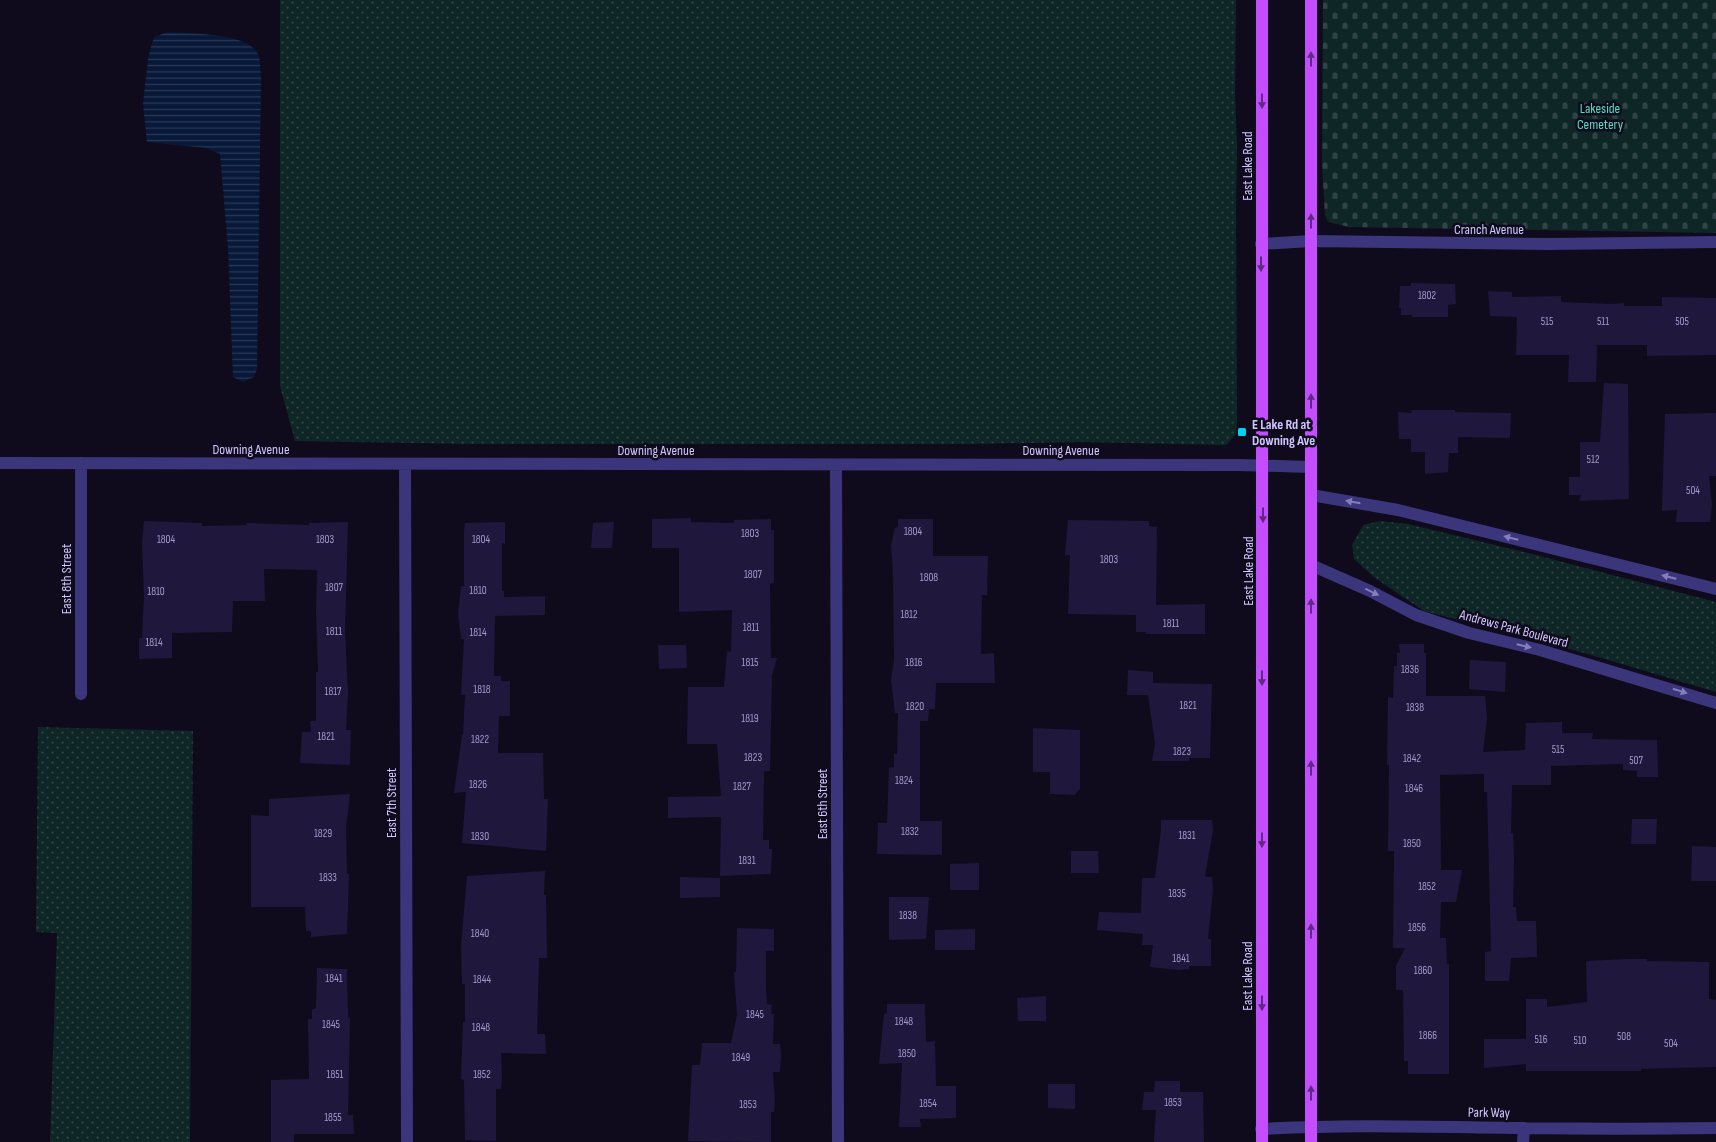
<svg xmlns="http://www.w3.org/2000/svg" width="1716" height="1142" font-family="'Sofia Sans Condensed',sans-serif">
<defs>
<pattern id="grass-dots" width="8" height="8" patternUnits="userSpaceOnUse" patternTransform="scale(1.25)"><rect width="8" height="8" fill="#0e2626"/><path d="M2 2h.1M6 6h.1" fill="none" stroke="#304447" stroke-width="1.8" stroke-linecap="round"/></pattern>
<pattern id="cemetery-stones" width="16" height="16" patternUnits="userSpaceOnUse" patternTransform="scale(1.25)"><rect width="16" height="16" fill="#0e2626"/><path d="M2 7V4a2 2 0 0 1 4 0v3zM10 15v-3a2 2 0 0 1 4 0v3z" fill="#304447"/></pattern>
<pattern id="water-rules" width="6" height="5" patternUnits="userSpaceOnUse" patternTransform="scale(1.25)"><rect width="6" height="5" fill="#081839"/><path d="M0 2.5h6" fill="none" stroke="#2b3857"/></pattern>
</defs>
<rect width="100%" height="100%" fill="#0f0b1c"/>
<path fill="url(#grass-dots)" d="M280,0H1236L1235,93L1237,146L1236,207L1237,433L1226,445L1080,442L968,444H469L295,441L280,386Z
M1380,521L1408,524L1536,555L1716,602V692L1588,654L1424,611L1375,578L1354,559L1352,545L1363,525Z
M38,727L193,731L190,1142H50L57,933L36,932Z"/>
<path fill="url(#cemetery-stones)" d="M1323,0H1716V233L1349,227L1328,222L1325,215L1322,165Z"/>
<path fill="url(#water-rules)" d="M168,32C190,34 247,32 258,54C261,61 260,71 261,78L257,369L254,377L243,382L233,377L228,248L220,154L206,148L147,142L143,104L148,58L154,37Z"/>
<path fill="#20173d" d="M1411,283L1455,284L1456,304L1448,305V317H1412V315H1401V308H1399L1400,286H1411Z
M1488,291L1512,292V297L1561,296V302L1611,304L1624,303V306H1662V297L1716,298V355L1647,356V345H1597L1596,382H1568L1569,355H1516L1517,317L1490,316Z
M1604,383L1628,384L1629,499L1579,501L1581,495H1569V477H1580V442H1600Z
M1412,410H1455V412L1511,413L1510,438L1458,437V453H1449L1448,472L1425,474V452H1411V439H1399L1398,412L1411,413Z
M1716,413V476H1709L1712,505L1710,522H1676L1677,510L1662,511L1665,414Z
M691,518V522L734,523V520L771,519V530H774V583L770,584L771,658H777L772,676L770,771H764L763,840H769V849H772L771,874L720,876L721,817L668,818V797L721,796L717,744H687L688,687H724L727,651L731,652L732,610L679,612V548H652V519Z
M898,519H933V556H988L987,595H982L981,654L994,653L995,683H936L935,709H929L928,721H920V821H942V855L877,854L878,823H887L889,768L894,767V754H897L898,713H895L891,680L894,659L893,572L891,545L895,528L898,527Z
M1068,520L1149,521V526L1157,527L1156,605L1205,604V634H1146V632H1136V615L1068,614L1070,555H1065Z
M144,521L202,523V526L246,525V523L309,525V523L348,522L345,629L348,694L346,730H351L350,765L300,763L302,732H311L310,721H316V672H318L316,612L317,570L264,569L265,601H233L232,632L172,633V658L139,659V638H142L144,597L142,544Z
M505,522V544L502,543V591H504V597L545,596V615L495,616L494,676H501V681H510V716H499L498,753H543L544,799H548L546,851L462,843L466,792L454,793L462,735H463L465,695H461L464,639H461L458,613L461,586H464V531L465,523Z
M614,522L612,548H591L593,523Z
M1399,644H1424V653H1426V696H1485L1487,718L1483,752L1525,750L1526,723L1562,722V733H1593L1592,739L1657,740L1658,777H1637V771L1623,770V764L1551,766V785H1512L1511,833H1513L1514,860L1513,907H1516L1517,921H1536L1537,957L1511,958L1509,981H1485V952L1491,951L1487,792H1484V774L1440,775L1441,870H1462L1456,902H1441L1440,938H1446L1447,964H1449V1074H1408V1061H1404L1403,990H1396V966L1405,948H1393L1394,851H1388L1389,765H1387L1388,697L1393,698L1394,666H1397V653H1400Z
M658,645H686L687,668L659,669Z
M1470,660L1506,662L1505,692L1469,689Z
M1128,670L1153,672V683L1212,684L1210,758H1189V761H1152L1155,744L1148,695H1127Z
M1033,728L1080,730V789L1074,795L1050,794V772H1033Z
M350,794L346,828L347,874H349L347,934L311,937V931H306L305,907H251V815L269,816V799Z
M1632,819H1657L1656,844H1631Z
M1161,820H1212L1213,830L1205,877H1212L1213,889L1208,939H1211V966H1189V969L1179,970L1150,967L1153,945H1142L1143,934L1097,930L1099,912L1141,913L1142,878H1155L1161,830Z
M1692,846L1716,847V881H1691Z
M1071,851H1098L1099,873H1071Z
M979,863V890H950V864Z
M545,871L544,895H546L547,958H539L537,1034H545L546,1054L501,1053L502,1075L501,1089H496V1141L465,1140L464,1080L461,1079L463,1022H465V984H462L461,946L467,876Z
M680,877L720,878V897L680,898Z
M889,897H929L926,939L889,940Z
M737,928L774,929V951H766V988L767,1004L772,1005L771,1014H774L773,1044H780L781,1055L780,1072H773L775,1102L774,1112H771V1142L688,1141L692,1065H700L702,1043H731L737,1015L734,972H736Z
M975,929V950H935V930Z
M1627,959H1647V961L1709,962V999L1716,1000V1067L1641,1069V1071H1526V1064L1484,1068V1039H1526V999H1547V1007L1587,1002L1586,961Z
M317,968L347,969L348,1018H350L348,1115H353L354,1134H294V1142H271V1080L309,1079L308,1019H312V1009L316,1008Z
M1046,996V1021H1018L1017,998Z
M887,1004H925L926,1042L935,1041L936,1086H956V1118L920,1119L921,1127H899L902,1063L879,1064L884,1014L887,1013Z
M1155,1081H1180V1092H1203L1204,1142H1154L1156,1110H1142L1144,1092H1154Z
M1048,1084H1075V1109L1048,1108Z"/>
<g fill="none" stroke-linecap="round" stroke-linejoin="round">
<path stroke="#3b357c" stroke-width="12" d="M1261,244L1311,241L1550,244L1716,242
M0,463L1239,465L1311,467
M81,463V694
M405,464L407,1142
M836,465L838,1142
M1311,495L1398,510L1716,589
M1311,565L1370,591L1416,615L1469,633L1540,650L1716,703
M1261,1129C1349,1124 1436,1127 1523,1128C1587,1129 1652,1129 1716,1128
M1523,1142L1524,1128"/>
<path stroke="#c34dff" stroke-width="12" d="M1262,0V1142
M1311,0V1142"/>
</g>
<defs><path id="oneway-solid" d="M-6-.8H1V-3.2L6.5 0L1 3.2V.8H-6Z" transform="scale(1.25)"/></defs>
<g fill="#602982">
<use href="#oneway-solid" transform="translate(1311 59) rotate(-90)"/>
<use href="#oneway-solid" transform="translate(1262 101) rotate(90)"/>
<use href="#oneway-solid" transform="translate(1311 221) rotate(-90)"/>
<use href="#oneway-solid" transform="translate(1261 264) rotate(90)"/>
<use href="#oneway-solid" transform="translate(1311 401) rotate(-90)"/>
<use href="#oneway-solid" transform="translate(1263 515) rotate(90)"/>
<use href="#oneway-solid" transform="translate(1311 606) rotate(-90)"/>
<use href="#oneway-solid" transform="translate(1262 678) rotate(90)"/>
<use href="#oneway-solid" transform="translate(1311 768) rotate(-90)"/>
<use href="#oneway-solid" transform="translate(1262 840) rotate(90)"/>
<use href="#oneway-solid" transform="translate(1311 931) rotate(-90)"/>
<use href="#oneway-solid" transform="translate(1262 1003) rotate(90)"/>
<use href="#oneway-solid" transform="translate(1311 1093) rotate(-90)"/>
</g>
<g fill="#857ebe">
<use href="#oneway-solid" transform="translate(1353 502) rotate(-170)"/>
<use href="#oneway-solid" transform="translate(1511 538) rotate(-166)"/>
<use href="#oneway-solid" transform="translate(1669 577) rotate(-166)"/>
<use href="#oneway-solid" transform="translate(1372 592) rotate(26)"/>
<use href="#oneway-solid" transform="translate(1524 646) rotate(13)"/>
<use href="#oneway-solid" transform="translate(1680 691) rotate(18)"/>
</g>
<rect fill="#00d0f1" stroke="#0f0b1c" stroke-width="2" x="1237" y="427" width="10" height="10" rx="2.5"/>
<g text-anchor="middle" stroke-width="5" stroke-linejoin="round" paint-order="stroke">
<g font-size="11" fill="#a39ace">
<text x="1427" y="299">1802</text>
<text x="1547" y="325">515</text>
<text x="1603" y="325">511</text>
<text x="1682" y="325">505</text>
<text x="1593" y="463">512</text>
<text x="1693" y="494">504</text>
<text x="913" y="535">1804</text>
<text x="750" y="537">1803</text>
<text x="166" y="543">1804</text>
<text x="325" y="543">1803</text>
<text x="481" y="543">1804</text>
<text x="1109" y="563">1803</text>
<text x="753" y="578">1807</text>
<text x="929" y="581">1808</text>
<text x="334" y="591">1807</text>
<text x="478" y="594">1810</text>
<text x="156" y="595">1810</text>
<text x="909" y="618">1812</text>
<text x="1171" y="627">1811</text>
<text x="751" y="631">1811</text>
<text x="334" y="635">1811</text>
<text x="478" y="636">1814</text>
<text x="154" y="646">1814</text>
<text x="750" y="666">1815</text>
<text x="914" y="666">1816</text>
<text x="1410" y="673">1836</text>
<text x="482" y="693">1818</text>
<text x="333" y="695">1817</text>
<text x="1188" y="709">1821</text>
<text x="915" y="710">1820</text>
<text x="1415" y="711">1838</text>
<text x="750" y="722">1819</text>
<text x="326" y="740">1821</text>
<text x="480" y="743">1822</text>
<text x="1558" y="753">515</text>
<text x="1182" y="755">1823</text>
<text x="753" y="761">1823</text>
<text x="1412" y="762">1842</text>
<text x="1636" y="764">507</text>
<text x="904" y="784">1824</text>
<text x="478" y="788">1826</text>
<text x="742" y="790">1827</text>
<text x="1414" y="792">1846</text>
<text x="910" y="835">1832</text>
<text x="323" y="837">1829</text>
<text x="1187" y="839">1831</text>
<text x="480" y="840">1830</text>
<text x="1412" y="847">1850</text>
<text x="747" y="864">1831</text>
<text x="328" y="881">1833</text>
<text x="1427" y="890">1852</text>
<text x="1177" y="897">1835</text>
<text x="908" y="919">1838</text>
<text x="1417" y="931">1856</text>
<text x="480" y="937">1840</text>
<text x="1181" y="962">1841</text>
<text x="1423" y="974">1860</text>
<text x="334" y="982">1841</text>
<text x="482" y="983">1844</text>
<text x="755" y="1018">1845</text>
<text x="904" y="1025">1848</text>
<text x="331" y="1028">1845</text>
<text x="481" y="1031">1848</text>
<text x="1428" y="1039">1866</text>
<text x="1624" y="1040">508</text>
<text x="1541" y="1043">516</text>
<text x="1580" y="1044">510</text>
<text x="1671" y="1047">504</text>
<text x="907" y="1057">1850</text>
<text x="741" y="1061">1849</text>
<text x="335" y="1078">1851</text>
<text x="482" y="1078">1852</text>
<text x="1173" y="1106">1853</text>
<text x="928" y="1107">1854</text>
<text x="748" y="1108">1853</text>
<text x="333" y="1121">1855</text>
</g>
<g font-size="14" fill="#52dfc1" stroke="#0f0b1c">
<text x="1600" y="113">Lakeside<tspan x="1600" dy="16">Cemetery</tspan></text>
</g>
<g font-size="14" fill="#cfc6ff" stroke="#0f0b1c">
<text transform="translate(1247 166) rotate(-90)" y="5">East Lake Road</text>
<text x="1489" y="234">Cranch Avenue</text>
<text x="251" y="454">Downing Avenue</text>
<text x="656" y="455">Downing Avenue</text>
<text x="1061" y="455">Downing Avenue</text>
<text transform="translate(1248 571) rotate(-90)" y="5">East Lake Road</text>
<text transform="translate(66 579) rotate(-90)" y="5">East 8th Street</text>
<text transform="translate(1514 628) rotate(15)" y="5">Andrews Park Boulevard</text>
<text transform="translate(391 803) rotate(-90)" y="5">East 7th Street</text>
<text transform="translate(822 804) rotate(-90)" y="5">East 6th Street</text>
<text transform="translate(1247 976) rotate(-90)" y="5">East Lake Road</text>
<text transform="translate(1489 1112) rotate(1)" y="5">Park Way</text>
</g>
<g font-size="14" font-weight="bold" fill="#cfc6ff" stroke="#0f0b1c" text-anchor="start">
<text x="1252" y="429">E Lake Rd at<tspan x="1252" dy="16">Downing Ave</tspan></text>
</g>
</g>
</svg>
